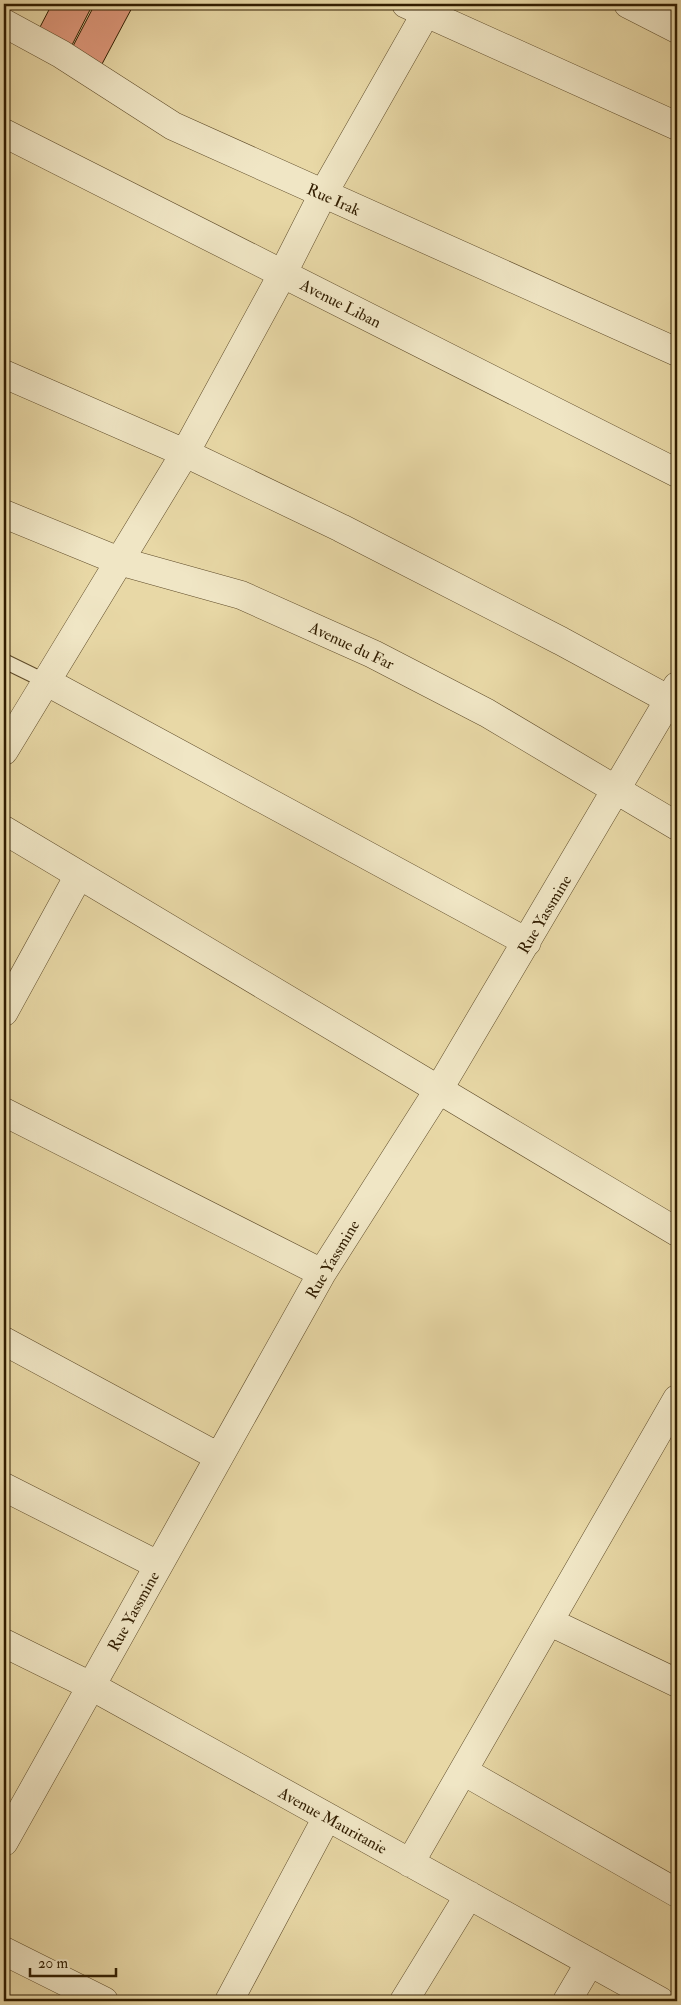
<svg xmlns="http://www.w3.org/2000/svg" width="681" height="2005" font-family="'IM FELL Double Pica',serif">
<rect width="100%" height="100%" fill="#e8d8a6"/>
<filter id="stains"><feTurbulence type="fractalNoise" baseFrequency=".004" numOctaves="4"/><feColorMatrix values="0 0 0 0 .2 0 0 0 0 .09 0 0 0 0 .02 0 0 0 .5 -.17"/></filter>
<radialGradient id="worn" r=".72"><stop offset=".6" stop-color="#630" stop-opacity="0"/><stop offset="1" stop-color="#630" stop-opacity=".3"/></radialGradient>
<path fill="#de977a" stroke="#311d00" d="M52,4H93L72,45L39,29Z
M95,4H134L102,64L72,48Z"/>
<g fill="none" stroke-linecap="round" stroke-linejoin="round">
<defs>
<path id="lane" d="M4,661L47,682"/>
<path id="street" d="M406,4L677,126
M628,4L677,29
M4,23L61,54L173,126L677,352
M4,133L677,473
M4,374L185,453L341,528L561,641L677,704
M4,514L119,561L241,595L373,654L487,713L677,826
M47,682L527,942
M4,751L185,453L283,273L323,194L431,4
M4,830L677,1232
M4,1012L79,875
M4,1112L322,1273
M4,1341L219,1457
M4,1487L158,1565
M550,1622L677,1683
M4,1643L91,1686L660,2001
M463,1771L677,1893
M4,1842L322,1273L439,1089L677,686
M410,1863L677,1399
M4,1951L104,2001
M229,2001L327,1817
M404,2001L469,1895
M567,2001L590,1962"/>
</defs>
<use href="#lane" stroke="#5f4c2a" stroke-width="16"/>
<use href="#street" stroke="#5f4c2a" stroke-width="29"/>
<use href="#lane" stroke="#f0e6c5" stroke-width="14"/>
<use href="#street" stroke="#f0e6c5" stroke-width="28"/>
</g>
<g text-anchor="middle" stroke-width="4" stroke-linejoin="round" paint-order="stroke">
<g font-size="16" fill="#311d00" stroke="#f0e6c5">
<text transform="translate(334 199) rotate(24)" y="6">Rue Irak</text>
<text transform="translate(341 303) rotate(27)" y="6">Avenue Liban</text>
<text transform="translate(352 645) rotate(25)" y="6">Avenue du Far</text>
<text transform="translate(544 914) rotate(-59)" y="6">Rue Yassmine</text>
<text transform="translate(332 1259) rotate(-59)" y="6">Rue Yassmine</text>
<text transform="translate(133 1611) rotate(-61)" y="6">Rue Yassmine</text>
<text transform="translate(333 1820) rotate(29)" y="6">Avenue Mauritanie</text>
</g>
</g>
<rect width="681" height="2005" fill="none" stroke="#e8d8a6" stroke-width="20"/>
<rect x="5" y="5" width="671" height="1995" fill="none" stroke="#311d00" stroke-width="2.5"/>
<rect x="10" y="10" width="661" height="1985" fill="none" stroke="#311d00"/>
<path d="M30 1968v8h86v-8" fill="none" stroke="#311d00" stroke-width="2.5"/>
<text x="38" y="1968" font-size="15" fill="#311d00" stroke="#f0e6c5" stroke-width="4" paint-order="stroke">20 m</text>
<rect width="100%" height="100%" filter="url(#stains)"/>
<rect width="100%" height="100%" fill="url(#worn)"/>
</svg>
